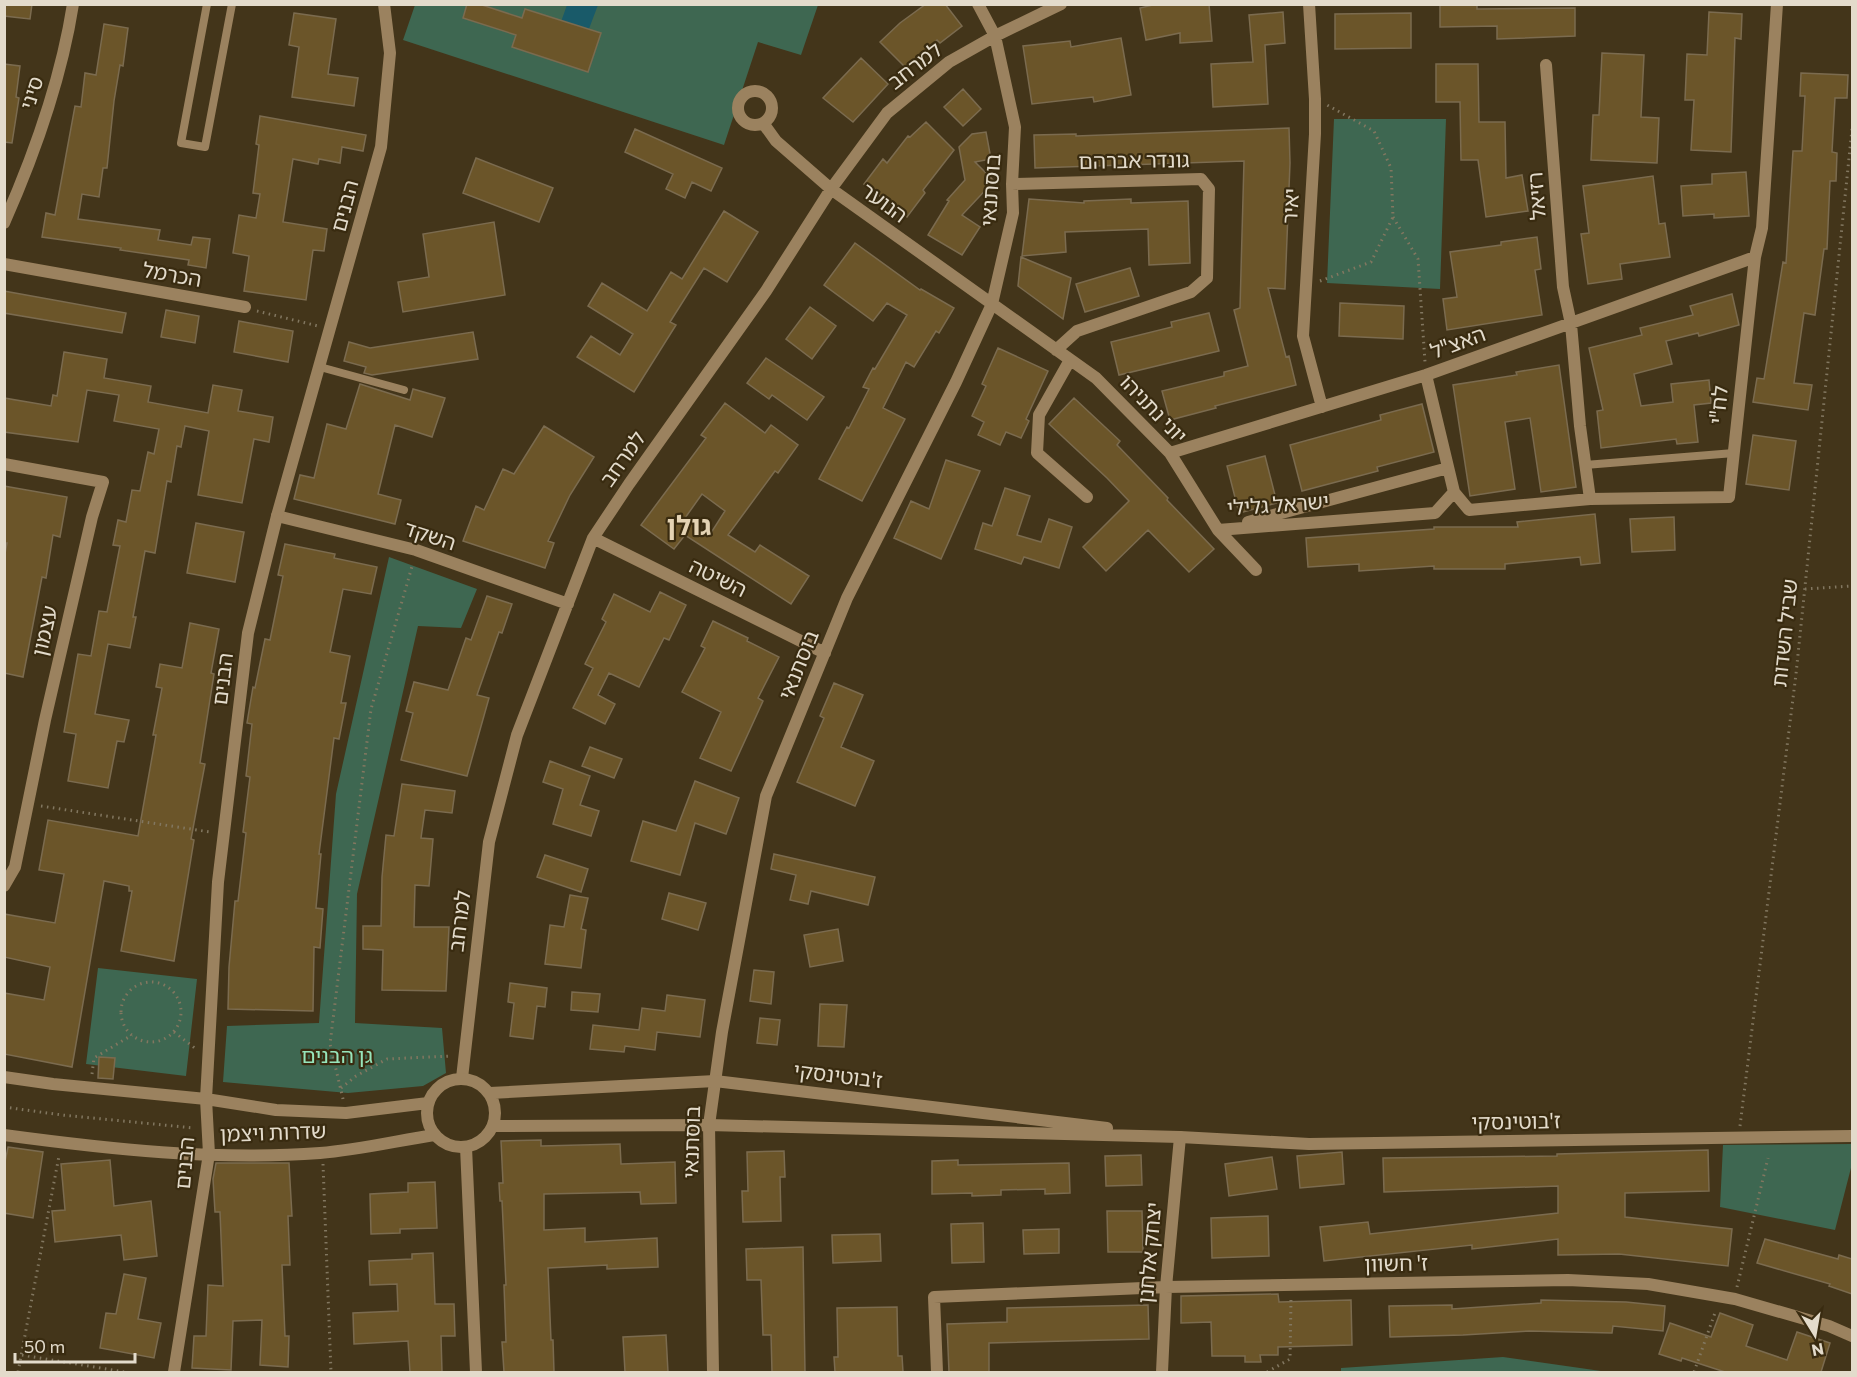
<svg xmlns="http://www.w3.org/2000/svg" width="1857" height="1377" font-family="Commissioner,'Noto Sans Hebrew',sans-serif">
<rect width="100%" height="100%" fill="#43351a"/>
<path fill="#3e6751" d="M415,5H818L801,55L758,42L724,145L403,40Z
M1334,119H1446L1440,289L1327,283Z
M389,557L477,589L461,628L418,626L357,894L355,1023L442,1028L446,1073L423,1086L348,1093L223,1082L227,1026L319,1023L336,794Z
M98,968L197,979L186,1076L86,1064Z
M1852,1144V1164L1835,1230L1720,1207L1723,1145Z
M1503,1357L1608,1372H1341V1368Z"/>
<path fill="#195a69" d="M567,5H598L584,42L557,33Z"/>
<path fill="#6b5529" stroke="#7b6b4f" stroke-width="1.5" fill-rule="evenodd" d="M4,4H32L30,19L4,16Z
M467,4H479L522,18L525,9L601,33L588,72L512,47L516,35L463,18Z
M926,4H945L962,26L940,43L937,40L907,69L880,42L900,23Z
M1157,4H1209L1212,41L1180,43V33L1146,40L1140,8Z
M1440,4H1477V9L1575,8V36L1497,39V26L1440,27Z
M1283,12L1285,43L1265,45L1268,104L1213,107L1211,64L1253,62L1249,15Z
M1709,12L1742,14L1741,39L1735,38L1731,152L1691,150L1694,100H1685L1687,54L1707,55Z
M294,13L336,19L328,74L358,78L354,106L292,97L299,47L289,45Z
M1411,13V48L1335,49V14Z
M104,24L128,28L123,66L120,65L114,101L107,168H103L99,197L82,194L78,219L160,230L158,240L191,245L193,237L210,239L206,268L188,265L189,260L120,250L121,248L42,237L46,213L55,215L75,106L81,107L85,73L96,75Z
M1121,38L1131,95L1094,102L1093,97L1032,104L1023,46L1070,41L1071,47Z
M1602,53L1644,55L1641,117L1659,118L1657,163L1591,160L1593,115H1599Z
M861,58L888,84L853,122L823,98Z
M4,64L20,66L16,97L19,98L12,143L4,142Z
M1436,64H1478L1479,122H1505L1506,178L1522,175L1528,211L1486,217L1478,160H1461L1460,102H1436Z
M1801,73L1848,75L1847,98H1835L1832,152L1837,153L1836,181H1830L1827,249H1824L1815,315L1804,313L1794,383L1812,385L1808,410L1753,402L1757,378L1764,379L1783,262L1786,263L1793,151H1802L1805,96H1800Z
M963,89L981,109L963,126L944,107Z
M260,116L366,135L363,151L342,147L340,163L319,159L318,164L293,159L283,222L327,229L324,251L313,250L306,300L244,291L249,256L233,253L239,215L256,218L260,194L253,193L259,145L256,144Z
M926,122L954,150L923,190L925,193L907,217L864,184L883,159L887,163L908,136L910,137Z
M1289,128L1290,163L1285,289L1268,288L1286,357L1289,356L1296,385L1215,406L1216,408L1170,420L1162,391L1224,376V372L1248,366L1234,310L1240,308L1244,161L1035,168L1034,135L1076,134V136Z
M635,129L722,168L711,191L692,182L685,198L666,189L673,174L625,152Z
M986,132L991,159L975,162L994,181L962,215L980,227L962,255L928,235L949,201L947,200L965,180L959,147L972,134Z
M476,158L553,188L539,222L463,193Z
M1746,172L1749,216L1714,218V214L1683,216L1681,186L1712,184V174Z
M1653,176L1659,224L1665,223L1670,257L1620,264L1622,279L1588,284L1581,234L1589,233L1583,186Z
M1029,199L1084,203V201L1131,199V203L1188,201L1190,263L1149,265L1148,229L1065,232L1066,252L1022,256Z
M724,211L758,232L727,282L704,268L670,322L676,325L634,392L577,357L591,336L620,355L633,334L588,306L602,283L647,311L671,272L682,279Z
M494,222L505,295L403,312L398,282L429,277L423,234Z
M1537,237L1541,269L1535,270L1542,315L1447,330L1443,299L1457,297L1450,252L1501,245V242Z
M855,243L920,290L921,289L954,308L939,333L936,331L914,367L906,362L883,408L905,419L862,501L819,479L847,427L849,428L869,389L863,387L873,368L875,369L907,315L887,303L873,321L824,285Z
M1021,257L1071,278L1063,319L1018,286Z
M1130,268L1139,296L1085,312L1076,284Z
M4,291L126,313L122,333L4,313Z
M1732,294L1739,325L1699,336L1698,333L1666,341L1672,364L1634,374L1641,406L1673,402L1671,384L1709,380L1711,403L1694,405L1698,442L1677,444L1676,439L1601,448L1597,411L1603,410L1589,348L1642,335L1640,328L1693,315L1690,306Z
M1340,303L1404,306L1403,339L1339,336Z
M810,307L836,326L812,359L786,339Z
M166,310L199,316L195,343L161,337Z
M1209,313L1219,351L1119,375L1111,342L1172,327L1171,322Z
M239,321L293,331L288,362L234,352Z
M473,332L478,359L372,375L364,373L366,367L344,361L349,342L370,348Z
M998,348L1048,371L1026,419L1029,421L1021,438L1006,432L1000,445L978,435L984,422L972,416L986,386L982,384Z
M64,352L107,359L104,378L151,386L148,402L208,413L213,385L242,390L238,411L273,417L269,442L254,439L242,503L198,495L209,431L185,426L181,447L177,446L171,482L167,481L155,553L145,551L133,617H136L130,648L108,644L95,714L129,720L124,742L117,741L108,788L68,781L76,734L64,732L78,654L91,656L99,611L107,612L120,546L113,545L118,520L126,522L132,490L140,491L148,452L154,454L159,429L114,421L119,395L87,390L78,442L4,432V398L51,406L53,395L57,396Z
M766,358L824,397L807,420L772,395L769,399L747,383Z
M1559,365L1576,487L1541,492L1530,418L1505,422L1515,489L1470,496L1453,385L1517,375L1516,372Z
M360,384L410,400L413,389L445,398L432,437L395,425L378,494L401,500L395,524L294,499L300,475L314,478L327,424L346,429Z
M1074,398L1120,441L1117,445L1168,498L1167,500L1214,549L1189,572L1148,530L1106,571L1083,547L1129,501L1107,478L1049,424Z
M725,403L765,433L771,425L798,445L778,473L775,471L728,535L755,552L760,545L809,576L791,604L685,535L674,549L641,525L706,438L701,435ZM702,494L725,511L709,536L685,518Z
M1422,404L1434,452L1377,467L1378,471L1302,491L1290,445L1381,420L1380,415Z
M544,426L594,457L570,495L548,541L554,543L545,568L463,541L476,506L484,510L503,469L514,474Z
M1753,435L1796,441L1789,490L1746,484Z
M1265,456L1277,503L1239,513L1227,466Z
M946,460L980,471L941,559L894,538L911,501L929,509Z
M4,486L67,497L60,537L53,535L46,578L42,577L23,677L4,673V559L7,543H4Z
M1005,488L1030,496L1017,535L1041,542L1049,519L1072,527L1059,568L1024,557L1021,564L975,549L983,523L992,526Z
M1595,514L1600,563L1581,565L1580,557L1505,564V569H1434V566L1359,571V564L1308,567L1306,538L1434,529V527H1518L1517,522Z
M1674,517L1675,550L1632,552L1630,519Z
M196,523L244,532L235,582L187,573Z
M285,544L335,554L334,558L377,567L371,594L343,589L330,652L350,656L341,703H346L339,739L334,738L319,854H321L316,908L323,909L320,948L314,947L313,1011L228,1009L229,967L235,901H238L246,833L243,832L250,777L246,776L252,724L247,723L253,687L255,688L265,639L270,640L283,576L278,575Z
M660,592L686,605L669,640L664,638L639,687L609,673L598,695L615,704L605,724L573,708L593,668L585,664L606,622L602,619L614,594L650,612Z
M487,596L512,604L502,633L499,632L477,695L489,698L467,776L401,760L413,713L406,711L414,682L448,690L466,638L471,640Z
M713,621L748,638L747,641L779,657L758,698L763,701L731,771L700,758L721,712L682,692L705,648L701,646Z
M190,623L219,629L211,673L214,674L200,763L205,764L191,839L194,840L174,961L121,951L132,891H129V886L104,881L72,1067L4,1054V993L44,1000L50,967L4,957V914L55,923L64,874L39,870L48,820L138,836L156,735H153L162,688L156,687L160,664L182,668Z
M834,683L863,695L841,747L874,761L855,806L797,782L824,718L820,716Z
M590,747L622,759L614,778L582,766Z
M550,761L590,776L580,805L599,811L591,836L553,824L563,789L543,782Z
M695,781L739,798L726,834L695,823L680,875L631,861L643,821L676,831Z
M402,784L455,791L452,813L425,810L421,838L433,839L429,886L415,885L414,927H449L446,991L382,990L383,950L363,949V926H381L382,877L386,835L394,836Z
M774,854L875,877L868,905L811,891L808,904L790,900L796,875L771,869Z
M545,855L588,869L581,892L537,877Z
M669,893L706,903L698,930L662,919Z
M570,895L588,898L581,929L586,930L581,968L545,964L550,925L564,927Z
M838,929L843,961L810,967L804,935Z
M754,970L774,972L771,1004L750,1001Z
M510,983L547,988L545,1007L537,1006L533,1039L510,1036L514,1003L508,1002Z
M572,992L600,994L598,1012L571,1010Z
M667,995L705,1000L700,1037L657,1032L655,1050L625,1046L624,1052L590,1049L593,1025L639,1030L642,1008L665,1011Z
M820,1004L847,1005L844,1047L818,1046Z
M760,1018L780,1020L777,1045L757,1043Z
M99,1057L115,1058L113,1079L98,1078Z
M541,1140V1146L620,1144L621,1164L675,1162L676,1203L641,1204L640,1192L544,1194V1230L585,1228V1242L657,1238L658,1267L607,1269V1265L548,1268L551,1340H553L554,1372H504L502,1342H506L504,1285H506L502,1201H500L499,1183H503L501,1141Z
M8,1147L43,1152L33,1218L4,1213V1167Z
M1708,1150L1709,1191L1625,1193V1217L1732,1229L1728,1266L1619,1254L1558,1255V1239L1472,1249V1245L1324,1261L1320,1227L1368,1222L1370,1234L1558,1213V1186L1384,1192L1383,1158L1557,1156V1154Z
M784,1151L785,1177H780L781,1221L743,1222L742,1191H748L747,1152Z
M1342,1152L1344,1184L1300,1188L1297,1156Z
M1141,1155L1142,1185L1106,1186L1105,1156Z
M1272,1157L1277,1189L1229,1196L1225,1164Z
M110,1160L114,1206L151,1201L157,1256L124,1260L121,1235L55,1242L52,1211L65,1210L61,1164Z
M958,1160V1165L1069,1163L1070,1193L1045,1194V1189L1001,1190V1195L972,1196V1193L932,1194V1161Z
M216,1163H289L292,1216H288L290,1265H282L285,1336H289L288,1367L260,1365L262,1320L233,1321L231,1370L192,1368L194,1336H206L208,1285L223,1286L220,1212H215L213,1179Z
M435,1182L437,1228L400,1229V1233L371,1234L370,1194L408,1192V1183Z
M1107,1211H1142L1143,1252H1108Z
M1268,1216L1269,1256L1212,1258L1211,1218Z
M983,1223L984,1262L952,1263L951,1224Z
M1059,1229V1253L1024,1254L1023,1230Z
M880,1234L881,1261L833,1263L832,1235Z
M1765,1239L1838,1259L1839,1255L1852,1259V1294L1829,1286L1830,1284L1757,1263Z
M803,1247L805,1372H772L771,1335H763L761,1280H747L746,1249Z
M433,1253L435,1304H454L455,1336H441L442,1372H410L408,1341L354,1344L353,1313L398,1311L397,1284L370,1285L369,1261L412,1259V1254Z
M124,1274L146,1278L138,1319L161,1323L154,1358L100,1348L106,1313L116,1314Z
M1278,1294L1279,1302L1351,1300L1352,1345L1278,1347V1355H1260L1261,1362H1245V1356H1212L1211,1322L1181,1323V1296Z
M1541,1300L1626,1302L1665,1306L1663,1331L1613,1326L1612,1333L1529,1331L1463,1335L1390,1337L1389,1306L1452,1305V1309L1541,1303Z
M1148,1305L1149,1339L989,1343V1372H949L947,1324L1007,1322V1308Z
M897,1307L898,1356H902L903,1372H835L834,1357H838L837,1308Z
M1720,1313L1753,1325L1746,1346L1787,1360L1797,1332L1830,1343L1821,1372H1725L1682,1358L1681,1361L1659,1354L1670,1323L1711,1337Z
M666,1335L668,1372H625L623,1337Z"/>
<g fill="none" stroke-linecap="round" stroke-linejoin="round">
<path stroke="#827760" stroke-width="3" stroke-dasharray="1.5 4.5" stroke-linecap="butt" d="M1393,217L1418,259L1425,362
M1320,281L1371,262L1393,217L1391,168L1374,131L1327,105
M257,311L318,326
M1805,589L1852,586
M41,806L210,832
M121 1012a30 30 0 1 1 60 0a30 30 0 1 1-60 0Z
M174,1032L196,1049
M92,1074L94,1058L132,1035
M341,1088L356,1076L387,1059L451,1056
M343,1099L330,1044L371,709L413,563
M4,1107L62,1115L194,1128
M1740,1126L1796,674L1852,129
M323,1164L331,1372
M1737,1287L1768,1158
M22,1355L124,1372
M18,1372L59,1156
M1267,1372L1290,1359L1291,1298
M1694,1372L1716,1310"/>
<path stroke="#9b825f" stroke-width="8" d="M207,4L181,143L205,147L232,4
M320,367L404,390
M1585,465L1734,453"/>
<path stroke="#9b825f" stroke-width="12" d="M1309,4L1315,99V134L1303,336L1322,407
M1546,65L1563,287L1571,324L1580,426L1590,499L1729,497L1755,257L1762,228L1777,4
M738 108a17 17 0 1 1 34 0a17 17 0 1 1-34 0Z
M763,123L776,141L831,189L1096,378L1170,453L1218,530L1256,570
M1012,184L1201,179L1209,189L1207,278L1191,292L1077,331L1056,350
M4,223C35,153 61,81 73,4
M4,264L245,307
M1070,360L1039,415L1037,453L1087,497
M1426,375L1454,492L1469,510L1590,499
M1170,453L1426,375L1755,257
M4,464L103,482L92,517L45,720L15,867L4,886
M277,516L416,550L568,604
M1248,522L1448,468
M1218,530L1435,513L1454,492
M593,538L825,653
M462,1078L489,842L517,735L593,538L629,484L766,291L831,189L887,113L949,62L995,36L1061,4
M466,1147L476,1372
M174,1372L209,1154
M713,1372L709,1125L722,1032L766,796L847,598L956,382L992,304L1013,213L1012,184L1015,127L995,36L978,4
M937,1372L934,1297L1166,1287L1568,1280L1648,1284L1735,1299L1829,1326L1852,1336
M1162,1372L1166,1287L1180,1137"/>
<path stroke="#9b825f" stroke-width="12" d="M4,1077L53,1084L206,1099L276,1110L346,1113L428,1103
M427 1113a34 34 0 1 1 68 0a34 34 0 1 1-68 0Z
M490,1093L715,1081L1107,1128
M494,1126L709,1125L1180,1137L1309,1144L1852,1136
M4,1135C108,1149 216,1161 320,1153C358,1150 396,1141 434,1135
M209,1154L206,1099L218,882L248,633L277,516L381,147L390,53L384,4"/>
</g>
<g text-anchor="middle" stroke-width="4.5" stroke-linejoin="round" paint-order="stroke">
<g font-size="21" fill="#e3dbcb" stroke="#392b10">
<text transform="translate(915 66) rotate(-38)" y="7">למרחב</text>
<text transform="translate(32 93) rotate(-73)" y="7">סיני</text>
<text transform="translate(1134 161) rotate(-1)" y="7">גונדר אברהם</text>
<text transform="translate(991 190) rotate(-86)" y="7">בוסתנאי</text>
<text transform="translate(1537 196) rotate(-94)" y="7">רזיאל</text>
<text transform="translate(884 203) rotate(36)" y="7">הנוער</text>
<text transform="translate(345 206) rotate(-75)" y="7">הבנים</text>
<text transform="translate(1291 206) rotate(-87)" y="7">יאיר</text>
<text transform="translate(172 275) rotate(10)" y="7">הכרמל</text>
<text transform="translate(1458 343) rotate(-20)" y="7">האצ"ל</text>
<text transform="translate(1719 405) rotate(-84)" y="7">לח"י</text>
<text transform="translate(1153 409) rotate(46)" y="7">יוני נתניהו</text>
<text transform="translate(623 459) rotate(-55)" y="7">למרחב</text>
<text transform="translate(1278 505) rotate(-4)" y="7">ישראל גלילי</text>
<text transform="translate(430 536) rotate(18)" y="7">השקד</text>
<text transform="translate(718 578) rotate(26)" y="7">השיטה</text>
<text transform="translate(45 631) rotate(-77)" y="7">עצמון</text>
<text transform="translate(1785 633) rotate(-84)" y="7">שביל השדות</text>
<text transform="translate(799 665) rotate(-68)" y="7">בוסתנאי</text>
<text transform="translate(223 679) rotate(-83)" y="7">הבנים</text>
<text transform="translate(460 921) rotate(-83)" y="7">למרחב</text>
<text transform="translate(838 1076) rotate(7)" y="7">ז'בוטינסקי</text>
<text transform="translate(1516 1122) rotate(-1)" y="7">ז'בוטינסקי</text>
<text transform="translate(273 1133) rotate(-2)" y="7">שדרות ויצמן</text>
<text transform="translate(692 1142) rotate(-88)" y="7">בוסתנאי</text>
<text transform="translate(185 1163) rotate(-85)" y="7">הבנים</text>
<text transform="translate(1150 1253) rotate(-85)" y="7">יצחק אלחנן</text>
<text transform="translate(1396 1264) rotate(-1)" y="7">ז' חשוון</text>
</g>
<g font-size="21" fill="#97e5bb" stroke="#392b10">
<text x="337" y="1063">גן הבנים</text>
</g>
<g font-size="27" font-weight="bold" fill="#e4d3b4" stroke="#392b10">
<text x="689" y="535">גולן</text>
</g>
</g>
<rect width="1857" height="1377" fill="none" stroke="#e3dbcb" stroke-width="12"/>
<g transform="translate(1815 1335) rotate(169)" stroke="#392b10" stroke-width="4.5" paint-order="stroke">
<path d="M0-4.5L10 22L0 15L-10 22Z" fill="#e3dbcb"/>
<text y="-9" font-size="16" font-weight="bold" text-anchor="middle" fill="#e3dbcb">N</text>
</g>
<path d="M15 1353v9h120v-9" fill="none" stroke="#e3dbcb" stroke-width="3"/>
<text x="24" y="1353" font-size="18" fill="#e3dbcb" stroke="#392b10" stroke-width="4.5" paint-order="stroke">50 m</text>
</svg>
